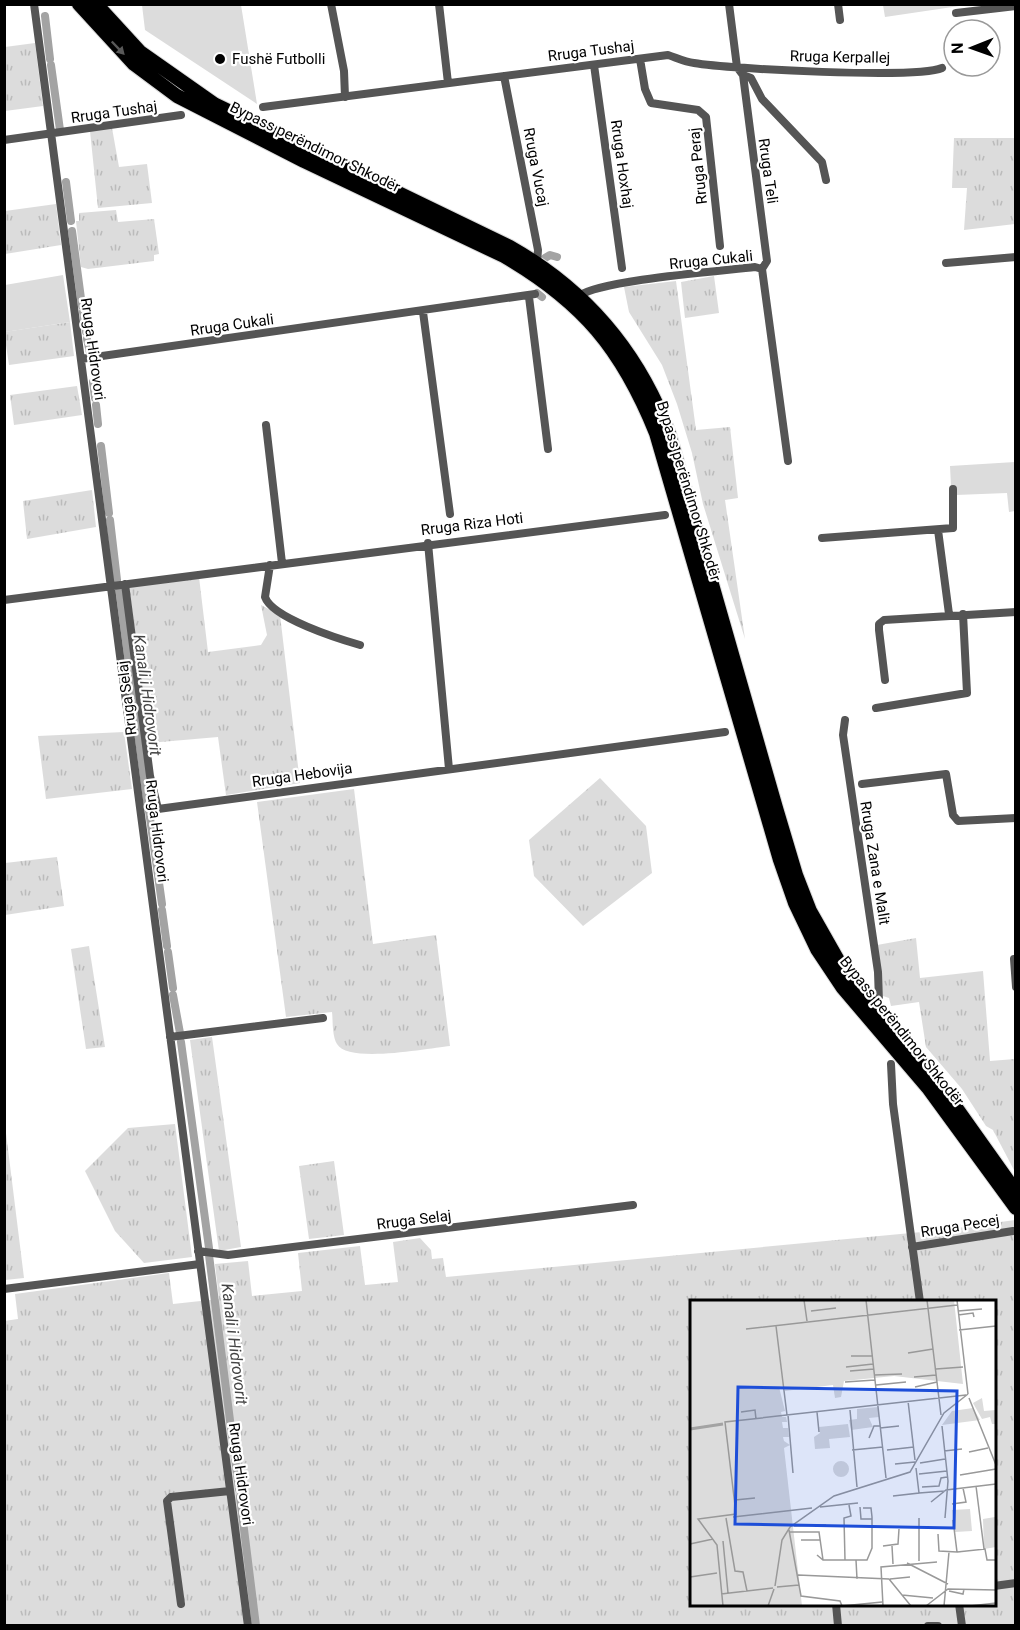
<svg xmlns="http://www.w3.org/2000/svg" width="1020" height="1630" font-family="Roboto,sans-serif">
<defs>
<pattern id="grass-tufts" width="24" height="20" patternUnits="userSpaceOnUse" patternTransform="scale(1.5)"><rect width="24" height="20" fill="#dcdcdc"/><path d="M3 7l-1-3M5 7V3M7 7l1-3M15 17l-1-3M17 17v-4M19 17l1-3" fill="none" stroke="#bbb"/></pattern>
</defs>
<rect width="100%" height="100%" fill="#fff"/>
<path fill="url(#grass-tufts)" fill-rule="evenodd" d="M35,43L43,106L5,111V47Z
M112,128L119,167L147,164L152,203L98,208L90,131Z
M954,138H1015V224L964,230L967,188H952Z
M56,204L61,245L5,254V211Z
M116,210L118,222L154,219L159,254L154,255V261L88,269L81,267L76,221H79V213Z
M714,276L719,313L685,318L681,282Z
M676,281L696,430L730,427L738,498L725,500L745,639L703,504L692,453L677,404L662,365L629,312L624,287Z
M70,322L74,356L9,365L4,332Z
M77,386L82,415L14,425L10,395Z
M92,490L96,527L27,539L23,501Z
M199,577L208,652L261,645L267,635L261,605L280,615L300,783L226,795L218,737L149,743L129,586Z
M124,732L132,789L46,799L38,736Z
M600,778L646,826L652,873L583,926L534,876L529,840Z
M354,789L373,944L436,935L450,1046C429,1048 348,1064 337,1044C332,1036 333,1021 332,1012L286,1017L257,802Z
M57,857L64,906L5,915V863Z
M916,938L920,978L983,971L990,1061L1015,1059V1172L993,1130L986,1126L962,1089L926,1047L919,1002L891,1006L889,998L883,996L877,945Z
M89,946L105,1047L86,1049L71,949Z
M212,1037L241,1247L219,1251L190,1040Z
M175,1124L192,1257L144,1263L115,1231L85,1171L128,1128Z
M5,1125L24,1278L5,1280H4Z
M334,1161L344,1235L309,1239L299,1166Z
M1015,1220V1625H5L4,1321L18,1319L15,1294L169,1273L173,1304L219,1299L215,1264L248,1261L252,1296L302,1291L298,1253L360,1246L365,1285L398,1282L393,1242L420,1238L431,1250L432,1259L443,1258L446,1277L943,1230ZM692,1302H994V1604H692Z"/>
<path fill="#dcdcdc" d="M142,5H241L257,104L145,30Z
M883,5V4L966,5L885,17Z
M63,275L70,322L5,332V285Z
M1015,462V511L1009,512L1007,493L956,495V486H951L950,466Z"/>
<g fill="none" stroke-linecap="round" stroke-linejoin="round">
<path stroke="#a3a3a3" stroke-width="8" d="M45,16L50,59
M51,65L60,130
M66,182L71,221
M72,231L82,306
M545,258L550,255L557,257
M537,293L542,297
M83,312L86,332
M87,339L90,353
M93,382L95,398
M96,405L98,424
M101,446L109,513
M110,520L117,580
M119,587L148,808
M149,811L162,904
M162,910L167,946
M168,952L173,988
M173,995L180,1033
M181,1042L209,1248
M209,1255L232,1436
M233,1442L239,1489
M240,1497L256,1626"/>
<defs>
<path id="highway" d="M79,4L134,64L177,96L304,161L504,256C583,302 622,349 656,433L780,860L795,903L817,949L843,988L929,1089L1016,1208
M96,4L140,52L214,104L510,247C586,290 639,353 669,434L776,808L796,875L810,911L844,971L940,1085L1016,1192"/>
</defs>
<use href="#highway" stroke="#dbdbdb" stroke-width="16"/>
<path stroke="#555" stroke-width="8" d="M34,4L248,1626
M331,4L344,71L345,97
M439,4L448,83
M729,4L737,67L743,75L751,78L762,99L822,162L826,180
M838,4L840,20
M956,13L1016,6
M640,59L645,89L651,103L698,110L706,117L720,246
M594,65L622,268
M743,75L767,261L762,269
M504,76L538,250L537,263
M263,107L668,55C677,58 685,62 694,63C729,69 918,79 942,68
M4,140L181,115
M946,263L1016,257
M579,296C600,280 722,271 755,267L762,269L788,461
M529,297L548,449
M423,312L450,514
M81,359L535,294
M266,425L282,563
M938,530L949,614
M822,538L953,528V489
M428,543L449,769
M270,565L265,597C272,618 339,639 360,645
M125,584L150,776L158,809L725,732
M4,600L665,515
M885,680L879,630V624L884,620L1016,612
M876,708L967,693L963,614
M845,720L843,735L878,972L879,1001L875,1008
M862,784L946,774L953,815L958,821L1016,818
M1014,959L1016,987
M170,1037L323,1018
M891,1064L893,1104L920,1302
M912,1247L1013,1231
M198,1251L228,1255L633,1205
M4,1289L200,1264
M994,1586L1016,1583
M181,1604L167,1501L171,1497L230,1491
M836,1604L838,1626
M959,1604L962,1626
M928,1626H938"/>
<use href="#highway" stroke="#000" stroke-width="14"/>
</g>
<defs><path id="oneway-solid" d="M-6-.8H1V-3.2L6.5 0L1 3.2V.8H-6Z" transform="scale(1.5)"/></defs>
<use fill="#595959" href="#oneway-solid" transform="translate(118 48) rotate(46)"/>
<circle fill="#000" stroke="#fff" stroke-width="2" cx="220" cy="59" r="6"/>
<g text-anchor="middle" stroke-width="4.5" stroke-linejoin="round" paint-order="stroke">
<g font-size="15" fill="#000" stroke="#fff">
<text transform="translate(591 51) rotate(-7)" y="5">Rruga Tushaj</text>
<text transform="translate(840 57) rotate(1)" y="5">Rruga Kerpallej</text>
<text transform="translate(114 112) rotate(-8)" y="5">Rruga Tushaj</text>
<text transform="translate(315 147) rotate(26)" y="5">Bypass perëndimor Shkodër</text>
<text transform="translate(622 164) rotate(82)" y="5">Rruga Hoxhaj</text>
<text transform="translate(698 166) rotate(-96)" y="5">Rruga Peraj</text>
<text transform="translate(536 167) rotate(79)" y="5">Rruga Vucaj</text>
<text transform="translate(768 171) rotate(82)" y="5">Rruga Teli</text>
<text transform="translate(711 260) rotate(-6)" y="5">Rruga Cukali</text>
<text transform="translate(232 325) rotate(-8)" y="5">Rruga Cukali</text>
<text transform="translate(93 349) rotate(82)" y="5">Rruga Hidrovori</text>
<text transform="translate(689 491) rotate(73)" y="5">Bypass perëndimor Shkodër</text>
<text transform="translate(472 524) rotate(-7)" y="5">Rruga Riza Hoti</text>
<text transform="translate(127 698) rotate(-97)" y="5">Rruga Selaj</text>
<text transform="translate(302 775) rotate(-8)" y="5">Rruga Hebovija</text>
<text transform="translate(157 831) rotate(83)" y="5">Rruga Hidrovori</text>
<text transform="translate(875 863) rotate(81)" y="5">Rruga Zana e Malit</text>
<text transform="translate(902 1031) rotate(51)" y="5">Bypass perëndimor Shkodër</text>
<text transform="translate(414 1220) rotate(-7)" y="5">Rruga Selaj</text>
<text transform="translate(960 1226) rotate(-9)" y="5">Rruga Pecej</text>
<text transform="translate(241 1474) rotate(82)" y="5">Rruga Hidrovori</text>
</g>
<g font-size="15" fill="#000" stroke="#fff" text-anchor="start">
<text x="232" y="64">Fushë Futbolli</text>
</g>
<g font-size="16" font-style="italic" fill="#444" stroke="#fff">
<text transform="translate(148 695) rotate(82)" y="6">Kanali i Hidrovorit</text>
<text transform="translate(235 1344) rotate(83)" y="6">Kanali i Hidrovorit</text>
</g>
</g>
<g transform="translate(690 1300)">
<rect width="306" height="306" fill="#fff"/>
<path d="M0,0H264L273,84L204,76L154,81L151,97L145,98L143,85L95,91L94,86L89,87L95,111L91,112L92,117H96L97,122H92L93,128H98L99,137H93L94,141L100,145L94,148L112,306H0ZM292,98L294,111L306,110V124H302L300,117L292,119L283,103ZM188,107L189,117L179,118L183,127L161,130L159,120L167,119V109ZM158,124L160,137L139,139L140,148L125,149L124,137L130,133L129,127ZM143 169a8 8 0 1 1 16 0a8 8 0 1 1-16 0ZM305,217L306,247L294,249L293,219Z" fill="#dcdcdc"/>
<path d="M283,108L290,120L252,125L262,111ZM280,209L282,231L265,232L262,210Z" fill="#dcdcdc"/>
<path fill="none" stroke="#a3a3a3" stroke-width="3" d="M0,129L33,124"/>
<path fill="none" stroke="#999" stroke-width="1.5" d="M114,0L117,21M176,0L196,178M237,0L251,115M267,0L278,94M121,11L146,8M268,11L292,9M268,15L283,13L284,17M86,26L97,115M56,29L267,5M269,30L306,26M218,53L243,49M161,56H182M156,67L183,64M246,69L273,67M160,71L184,69M184,75L212,74M224,77L246,75M155,82L185,80M186,85L216,82M225,87L247,82M279,98L306,165M218,101L225,160M160,110L167,187M51,112L65,110L66,119M127,112L129,132M98,115L103,173M252,126L258,181L255,218M190,128L209,126M179,138L184,126H190M162,150L193,147M197,150L224,147M254,151L272,149M279,152L298,148M230,163L255,159M205,164L225,162M229,174L257,171M270,175L306,169M286,186L294,249M232,187L249,186L251,178L257,177M229,193L255,191M203,196L229,193L226,168M45,200L65,198M241,202L256,190L306,184M262,204L276,202L273,188M130,207L168,203M170,207L171,219H182M43,217L122,208M36,218L45,271L53,272L57,291M104,226L136,225M99,230L111,296L150,301L152,306M100,232H129L133,260M248,234L249,251L267,252L263,220M111,240H130M33,241L38,293M0,244L23,239M193,246L208,244L209,229M202,246L203,264M267,252L295,249L297,260H306M127,255L133,260H177L182,248V217L181,208H173M155,260L154,218L161,216L159,205M166,260L167,279M229,261V218M217,263L258,284M108,275L199,279L221,306M0,277L27,273M200,279L220,277M85,286L92,240L100,227L144,196L220,172L254,113L278,94M87,287L109,285M259,291L273,294L274,289M31,294L83,288M212,295L243,298M33,306L27,245L8,219L46,214L35,122L276,95M78,306L84,289M152,306L192,302M193,306L191,267L247,262M236,306L258,289L306,290M254,306L259,252M280,306L306,303"/>
<path fill="#1d4ed8" fill-opacity="0.15" stroke="#1d4ed8" stroke-width="3" d="M48,87L267,91L264,228L45,224Z"/>
<rect width="306" height="306" fill="none" stroke="#000" stroke-width="3"/>
</g>
<rect width="1020" height="1630" fill="none" stroke="#000000" stroke-width="12"/>
<g transform="translate(972 48) rotate(269)"><circle r="28" fill="#ffffff" stroke="#999999" stroke-width="1.5"/>
<path d="M0-4.5L10 22L0 15L-10 22Z" fill="#000000"/>
<text y="-9" font-size="16" font-weight="bold" text-anchor="middle" fill="#000000">N</text>
</g>
</svg>
